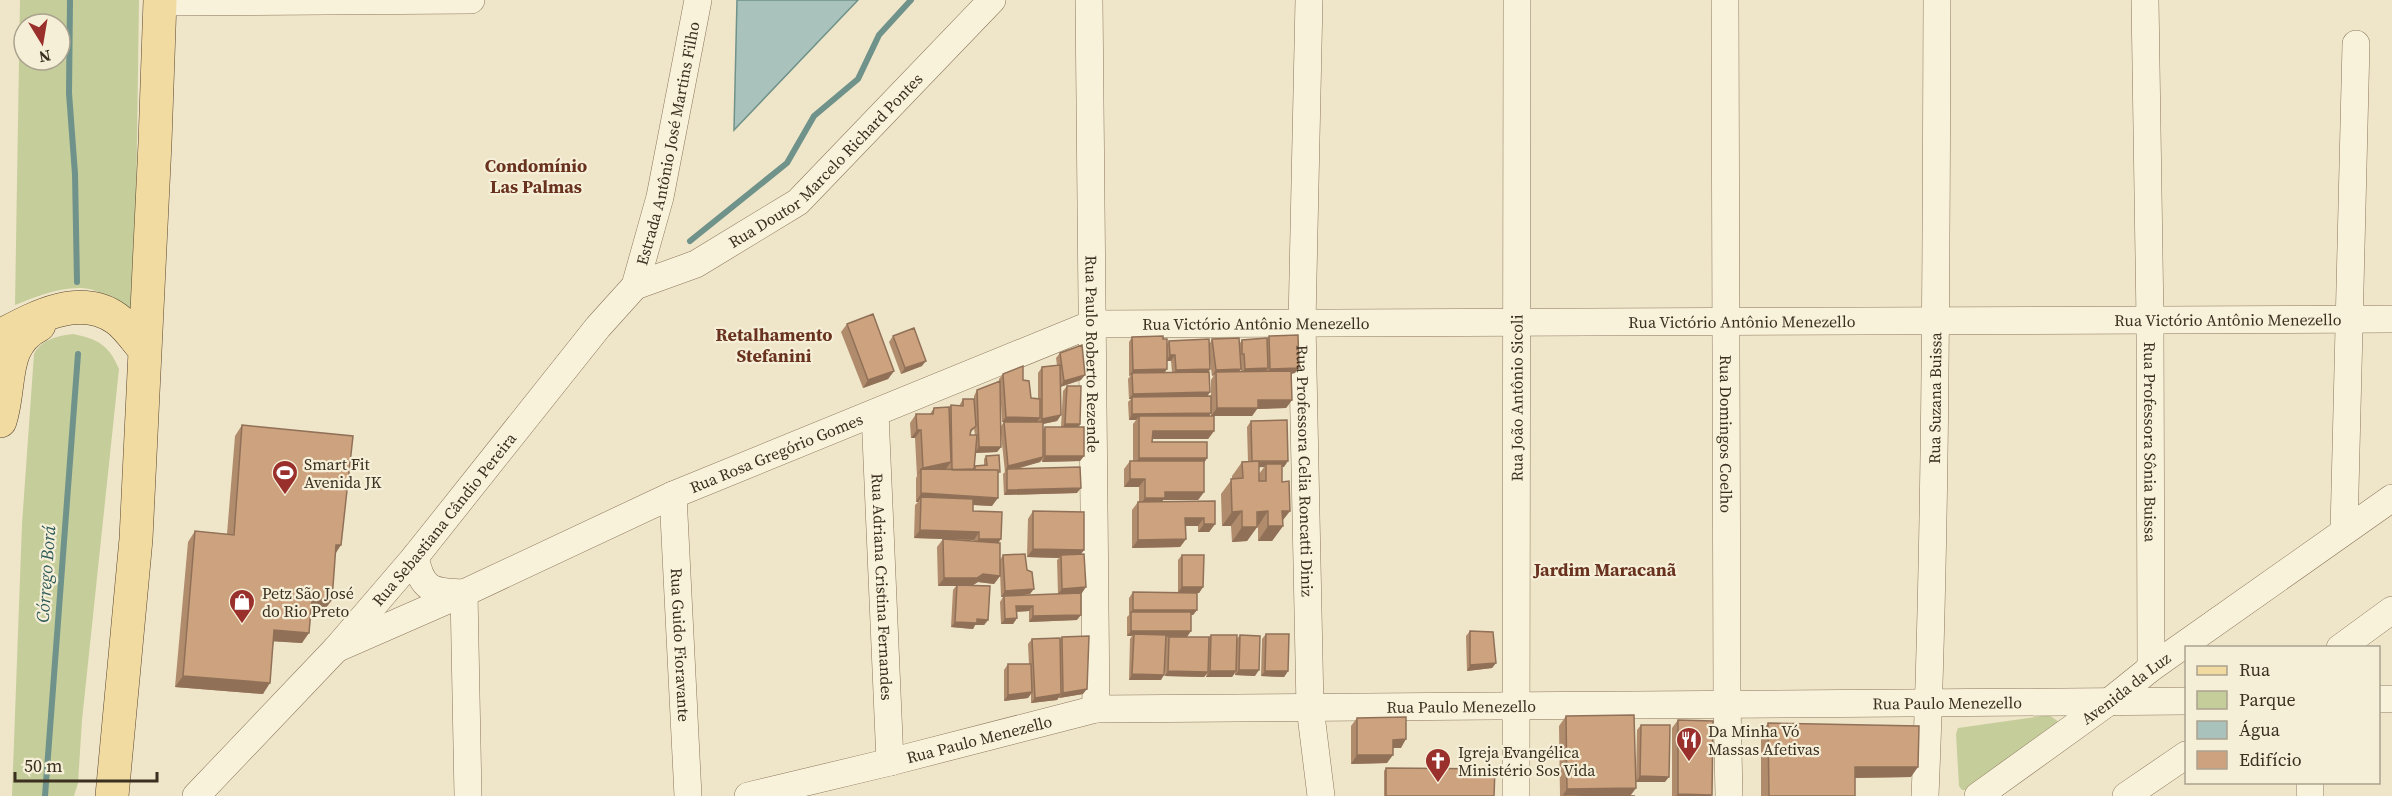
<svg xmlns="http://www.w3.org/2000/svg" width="2392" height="796" font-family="'Source Serif 4',serif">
<rect width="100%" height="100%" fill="#efe5c8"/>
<path fill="#c5cd9b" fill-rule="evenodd" d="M20,0H139L136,210L131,310C119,303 106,294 93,290C68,283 38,296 15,305ZM24,24H60V60H24Z
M73,334C98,339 109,345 119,369L82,720L78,783L74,796H12L22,524L34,354C42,339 58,336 73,334Z
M2049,715L2059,722L1967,790H1962L1959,786L1956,734L1958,728Z"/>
<path fill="#a9c3bc" stroke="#6f928a" stroke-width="1.5" d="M737,0H858L734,130Z"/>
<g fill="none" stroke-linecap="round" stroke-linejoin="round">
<path stroke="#6f928a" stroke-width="6" d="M70,0L69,93L75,174L77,282
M690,241L787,163L814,116L858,79L879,35L911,0
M45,796L78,354"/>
<defs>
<g id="minor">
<path id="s1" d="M1089,0L1096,709"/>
<path id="s2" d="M1309,0L1302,323L1310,707L1321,796"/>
<path id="s3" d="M1725,0L1727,704L1729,796"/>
<path id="s4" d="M2145,0L2150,320L2151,668"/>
<path d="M160,2L471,0"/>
<path id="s5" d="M635,286L696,264L798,202L992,0"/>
<path id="s6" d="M875,413L890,762"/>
<path id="s7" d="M673,495L688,796"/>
<path d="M2344,531L2356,44"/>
<path d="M415,557C422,590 431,592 464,593"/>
<path d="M464,593L468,796"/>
<path d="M2340,648L2392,610"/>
<path id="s8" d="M336,649L464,593L673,495L1092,324L2392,319"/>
<path d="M2378,699H2392"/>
<path d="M2310,782V796"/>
<path id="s9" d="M196,796L336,649L415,557L598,327L635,286L660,197L698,0"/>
<path id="s10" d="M748,796L890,762L1096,709L2186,701"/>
<path id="s11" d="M1516,796L1517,0"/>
<path id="s12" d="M1925,796C1936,531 1936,265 1937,0"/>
<path id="s13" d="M1978,796L2110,701L2151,668L2392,498"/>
<path d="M2126,796L2186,755"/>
</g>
<path id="major" d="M0,336C34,318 80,292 117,319C128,327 136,340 145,350
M0,421C12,385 0,345 39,325
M112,796L136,539L155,143L160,0"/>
</defs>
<use href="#minor" stroke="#8b775d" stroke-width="28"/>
<use href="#major" stroke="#594530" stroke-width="34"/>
<use href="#minor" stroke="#f9f2db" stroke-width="27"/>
<use href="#major" stroke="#f1dba1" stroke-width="33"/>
</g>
<path fill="#b08b6c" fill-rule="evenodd" d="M847,324L894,371L888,379L863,388L841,332Z
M893,336L922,366L901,374L889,342Z
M1269,336L1295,373L1292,374V400L1286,408L1257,409L1252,416H1211V413L1209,416L1214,431L1208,439H1152V442L1207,458L1204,463V492L1198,500H1163L1162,502L1215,501V524L1209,532H1198V526H1185L1186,539L1180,547L1132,548V510L1138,502H1139V487H1124V469L1130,461H1133V424L1136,420H1129L1128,402L1131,399H1129L1128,379L1131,375L1129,376V342L1132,337L1163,339L1167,344L1169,341L1210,343L1212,339L1240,343L1242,340L1267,339ZM1240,359L1241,372H1239ZM1167,361H1171L1172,372L1165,373ZM1210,362L1212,376L1214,375L1211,380V408L1207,396L1210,392L1208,372Z
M1060,353L1081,380L1060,387L1061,415L1057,421L1043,424V430L1045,427H1061L1063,391L1067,386L1078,427L1084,456L1080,461L1042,462V460L1040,462L1017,469L1077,493L1004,495L1003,474L1005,472L1001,434V447L997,452L975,453V466L984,465V459L986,456L998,475L992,506L973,505V511L1001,539L998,543L1000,560L1003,555L1030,594L1015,596L1058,594L1057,560L1059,558L1027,557L1028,519L1033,511L1084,550L1081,554L1082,593H1074L1077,620L1029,622V611L1016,612L1017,618L1013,624H1001L1000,602L1003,597H1001L1000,571V576L994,584L978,582L972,586L988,620L984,625H975L973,629L951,627L953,590L956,586H938L937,547L943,539L914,538L915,505L918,502H916V478L917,476L915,438H911L910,423L916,414H930L934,408L949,407L951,405L959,406L963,399H974V396L977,390L999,382V379L1003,374L1023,380L1031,398L1038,399V373L1042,367L1057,365L1056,358ZM1001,404L1002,422H1004L1001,426ZM974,429L975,435H970V433ZM948,539L974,540V541Z
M1251,421L1284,467H1282V482L1290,511L1282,521L1283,526L1272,541H1258V526L1247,541L1232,542L1231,526H1222L1221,494L1232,479V476L1242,462H1248L1247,427ZM1259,467H1264L1259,474Z
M242,425L335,554L332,600L324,610L311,609L302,643L274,641L263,694L175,687L188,542L195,531L227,534L235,436Z
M1182,555L1203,587L1199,593H1197V610L1193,615H1191L1187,637H1209L1211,635L1236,640L1240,635L1255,676L1235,675V673L1232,677H1206L1207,674L1204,677L1165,676V646L1161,680H1129L1130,639L1132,636H1127V617L1129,615V598L1133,592H1178V560Z
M1470,631L1496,663L1492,668L1467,671L1466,636Z
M1266,634L1288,671L1284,677L1261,676L1262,639Z
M1062,637L1083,694L1059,698V697L1057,700L1031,703V694L1028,698L1004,701V670L1008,664H1029L1028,644L1032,639H1060Z
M1566,716L1636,788L1630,796H1635H1560L1559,726Z
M1357,718L1401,748H1393L1387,763L1351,764V726Z
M1678,720L1711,796H1672V728Z
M1768,723L1911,777L1855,778V796H1761V734Z
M1641,725L1665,782H1636L1637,730Z
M1386,768L1494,796H1384V771Z"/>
<path fill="#907158" d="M1170,355H1175L1171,361H1166Z
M926,361L922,366L901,374L905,368Z
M1268,368L1264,374L1241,375L1245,369Z
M1299,368L1295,373L1266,375L1270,369Z
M1167,369L1163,375L1132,373L1131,375L1129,376L1133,370Z
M1210,369L1207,375L1172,376L1176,370Z
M1241,369L1237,375L1216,372L1214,375L1212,376L1216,370Z
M894,371L888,379L863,388L868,380Z
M1085,375L1081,380L1060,387L1064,381Z
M1210,392L1206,398L1132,397L1131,399H1129L1133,394Z
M1258,400H1292L1286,408L1257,409L1252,416H1211L1217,408Z
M1211,413L1207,419L1139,416L1136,420H1129L1132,414Z
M1061,415L1057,421L1038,425L1042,419Z
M1006,417L1040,418L1036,423L1002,422Z
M1065,424H1080L1076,430L1061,429Z
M917,430H921L915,438H911Z
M1153,431H1214L1208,439H1147Z
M979,447H1001L997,452L975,453Z
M1045,456H1084L1080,461L1042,462Z
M1043,457L1040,462L1007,471V469L1004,472L1008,466Z
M1139,458H1207L1201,467L1133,466Z
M1288,461L1284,467H1266V464L1264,467L1248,468L1252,462Z
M951,462L945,470L921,469L917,476L923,468Z
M1130,479H1145L1139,487H1124Z
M1081,488L1077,493L1004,495L1007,490Z
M1165,492H1204L1198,500H1163L1159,506H1139L1145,498Z
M921,493L998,498L992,506L921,502V497L918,502H916Z
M1242,511L1231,526H1222L1232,512Z
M1268,511L1258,526L1257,512Z
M1282,511H1290L1279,525Z
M1185,518H1204L1198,526H1180Z
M1204,524H1215L1209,532H1198Z
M1268,526H1283L1272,541H1258Z
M1242,527H1257L1247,541L1232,542Z
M920,530L979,532L974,540L914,538Z
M979,539H1001L995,547H973Z
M1186,539L1180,547L1132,548L1138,540Z
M336,545H341L334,556Z
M1033,549L1084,550L1078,558L1061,555L1059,558L1027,557Z
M983,574L1000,576L994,584L978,582L971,586H938L944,578Z
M1086,587L1082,593L1058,594L1062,589Z
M1182,587H1203L1199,593L1178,592Z
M1034,589L1030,594L1001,597L1005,591Z
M312,598L332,600L324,610L305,609Z
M1016,606H1033L1029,611L1012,612Z
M1133,610H1197L1193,615H1131V612Z
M1081,615L1077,620L1029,622L1033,616Z
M1017,618L1013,624H1001L1005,619Z
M977,619L988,620L984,625H975L973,629L951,627L955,622Z
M274,630L309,633L302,643L267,641Z
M1131,631H1191L1187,637L1134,636V634L1132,636H1127Z
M1496,663L1492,668L1467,671L1470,665Z
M1239,670H1259L1255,676L1235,675Z
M1168,671L1208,672L1204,677L1165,676Z
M1210,671H1236L1232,677H1206Z
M1265,671H1288L1284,677L1261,676Z
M1132,674L1164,675L1161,680H1129Z
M183,676L270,683L263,694L175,687Z
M1087,689L1083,694L1059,698L1063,693Z
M1032,692L1028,698L1004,701L1008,695Z
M1061,694L1057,700L1031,703L1035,698Z
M1406,739L1401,748H1387L1393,740Z
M1357,755H1393L1387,763L1351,764Z
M1855,767H1918L1911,777L1847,778Z
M1640,776L1669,777L1665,782H1636Z
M1636,788L1630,796L1565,794L1562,796L1567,789Z
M1678,794L1712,795L1711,796H1676Z"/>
<path fill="#cda27e" stroke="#907158" stroke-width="1.5" d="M873,314L894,371L868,380L847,324Z
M914,328L926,361L905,368L893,336Z
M1298,335L1299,368L1270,369L1269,336Z
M1163,336V339H1167V369L1133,370L1132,337Z
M1239,338L1241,369L1216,370L1212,339Z
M1267,338L1268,368L1245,369L1244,354H1242V340Z
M1209,339L1210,369L1176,370L1175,355H1170L1169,341Z
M1082,345L1085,375L1064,381L1060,353Z
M1060,365L1061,415L1042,419V367Z
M1023,366V380L1029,381L1031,398L1040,399V418L1006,417L1003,374Z
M1291,371L1292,400H1258V408H1217L1216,372Z
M1209,372L1210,392L1133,394L1132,373Z
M1000,381L1001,447H979L977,390Z
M1067,386H1081L1080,424H1065Z
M1211,396V413L1132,414V397Z
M963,399H974L976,426L971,430L970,435H977L974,469L952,470L951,405L963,406Z
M949,407L951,462L923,468L921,430H917L916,414H933L934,408Z
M1139,416H1214V431H1153L1152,442H1207V458H1139Z
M1287,420L1288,461H1252L1251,421Z
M1004,422H1043V457L1008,466Z
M242,425L353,436L341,545H336L332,600L312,598L309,633L274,630L270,683L183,676L195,531L234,535Z
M1045,427H1084V456H1045Z
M999,455L1000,472H998V470H975V466L987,465L986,456Z
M1130,461H1204V492H1165V498H1145V479H1130Z
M1259,461V481H1266V464H1282V482L1289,481L1290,511H1282L1283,526H1268V511L1257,512V527H1242V511L1232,512L1231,479L1243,478L1242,462Z
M1080,467L1081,488L1007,490V469Z
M921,469L998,470V498L921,493Z
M921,497L973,499V511L1002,512L1001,539H979V532L920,530Z
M1215,501V524H1204V518H1185L1186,539L1138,540V502Z
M1033,511L1084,512V550L1033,549Z
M943,539L1000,543V576L983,574L977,578H944Z
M1025,554L1027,570L1032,572L1034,589L1005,591L1003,555Z
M1084,554L1086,587L1062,589L1061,555Z
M1182,555H1204L1203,587H1182Z
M957,585L990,586L988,620L977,619V623L955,622Z
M1133,592L1197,593V610H1133Z
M1081,593V615L1033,616V606H1016L1017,618L1005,619L1004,596Z
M1131,612H1191V631H1131Z
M1470,631L1493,632L1496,663L1470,665Z
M1134,634L1166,635L1164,675L1132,674Z
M1266,634H1289L1288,671H1265Z
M1211,635H1237L1236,671H1210Z
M1240,635L1260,636L1259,670H1239Z
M1089,636L1087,689L1063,693L1062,637Z
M1169,637H1209L1208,672L1168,671Z
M1060,638L1061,694L1035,698L1032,639Z
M1008,664H1031L1032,692L1008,695Z
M1634,715L1636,788L1567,789L1566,716Z
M1406,717V739L1393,740V755H1357V718Z
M1678,720L1713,721L1712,795L1678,794Z
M1768,723L1919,726L1918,767H1855V796H1769Z
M1641,725H1670L1669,777L1640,776Z
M1386,768L1495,769L1494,796H1386Z
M1565,794L1635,796H1565Z"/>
<defs>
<symbol id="stadium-pin" viewBox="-11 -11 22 30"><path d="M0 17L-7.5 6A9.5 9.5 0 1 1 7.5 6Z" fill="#9a302c" stroke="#f6efd8"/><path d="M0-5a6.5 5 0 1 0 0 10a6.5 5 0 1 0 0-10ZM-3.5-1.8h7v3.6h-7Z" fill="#fff"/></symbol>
<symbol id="shop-pin" viewBox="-11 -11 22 30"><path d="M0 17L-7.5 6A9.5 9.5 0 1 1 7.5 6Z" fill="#9a302c" stroke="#f6efd8"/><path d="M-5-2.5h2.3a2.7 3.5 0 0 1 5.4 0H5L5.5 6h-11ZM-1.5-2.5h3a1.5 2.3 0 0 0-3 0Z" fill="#fff"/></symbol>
<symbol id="restaurant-pin" viewBox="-11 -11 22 30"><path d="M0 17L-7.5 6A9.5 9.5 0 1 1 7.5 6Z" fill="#9a302c" stroke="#f6efd8"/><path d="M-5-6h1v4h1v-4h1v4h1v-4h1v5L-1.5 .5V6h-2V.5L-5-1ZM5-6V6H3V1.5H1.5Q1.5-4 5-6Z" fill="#fff"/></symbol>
<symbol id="church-pin" viewBox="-11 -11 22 30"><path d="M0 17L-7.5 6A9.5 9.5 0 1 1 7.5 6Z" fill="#9a302c" stroke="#f6efd8"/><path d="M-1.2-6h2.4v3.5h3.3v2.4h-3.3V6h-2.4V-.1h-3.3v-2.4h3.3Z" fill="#fff"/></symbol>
</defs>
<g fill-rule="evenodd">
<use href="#stadium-pin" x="270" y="458" width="30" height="40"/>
<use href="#shop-pin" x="227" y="587" width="30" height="40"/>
<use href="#restaurant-pin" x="1674" y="725" width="30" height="40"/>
<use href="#church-pin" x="1423" y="746" width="30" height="40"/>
</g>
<g text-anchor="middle" stroke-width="4.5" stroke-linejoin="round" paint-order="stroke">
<g font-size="16" fill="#3b2f20" stroke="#f6efd8">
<text dy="6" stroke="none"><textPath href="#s9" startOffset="820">Estrada Antônio José Martins Filho</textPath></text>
<text dy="6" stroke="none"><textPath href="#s5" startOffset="232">Rua Doutor Marcelo Richard Pontes</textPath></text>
<text dy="6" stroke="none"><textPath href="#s8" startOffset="1959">Rua Victório Antônio Menezello</textPath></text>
<text dy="6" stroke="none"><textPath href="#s8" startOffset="1473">Rua Victório Antônio Menezello</textPath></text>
<text dy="6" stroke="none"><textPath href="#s8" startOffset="987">Rua Victório Antônio Menezello</textPath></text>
<text dy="6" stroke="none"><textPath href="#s1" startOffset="354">Rua Paulo Roberto Rezende</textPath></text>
<text dy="6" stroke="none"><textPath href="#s11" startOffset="398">Rua João Antônio Sicoli</textPath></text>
<text dy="6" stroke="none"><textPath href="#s12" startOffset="398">Rua Suzana Buissa</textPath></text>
<text dy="6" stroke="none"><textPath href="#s3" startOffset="434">Rua Domingos Coelho</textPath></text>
<text dy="6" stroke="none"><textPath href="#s4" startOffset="442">Rua Professora Sônia Buissa</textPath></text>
<text dy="6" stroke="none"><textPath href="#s8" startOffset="482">Rua Rosa Gregório Gomes</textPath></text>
<text dy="6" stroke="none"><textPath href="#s2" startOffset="471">Rua Professora Celia Roncatti Diniz</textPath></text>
<text dy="6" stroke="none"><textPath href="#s9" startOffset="372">Rua Sebastiana Cândio Pereira</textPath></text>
<text dy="6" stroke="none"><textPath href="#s6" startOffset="174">Rua Adriana Cristina Fernandes</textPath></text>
<text dy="6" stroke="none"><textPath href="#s7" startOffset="150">Rua Guido Fioravante</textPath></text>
<text dy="6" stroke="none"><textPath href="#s13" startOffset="183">Avenida da Luz</textPath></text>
<text dy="6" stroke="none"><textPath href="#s10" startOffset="1210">Rua Paulo Menezello</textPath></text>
<text dy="6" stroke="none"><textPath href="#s10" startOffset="724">Rua Paulo Menezello</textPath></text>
<text dy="6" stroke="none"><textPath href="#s10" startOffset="238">Rua Paulo Menezello</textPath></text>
</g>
<g font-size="16" fill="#3b2f20" stroke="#f6efd8" text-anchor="start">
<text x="304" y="470">Smart Fit<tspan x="304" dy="18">Avenida JK</tspan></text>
<text x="262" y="599">Petz São José<tspan x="262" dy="18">do Rio Preto</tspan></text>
<text x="1708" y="737">Da Minha Vó<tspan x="1708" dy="18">Massas Afetivas</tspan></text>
<text x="1458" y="758">Igreja Evangélica<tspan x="1458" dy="18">Ministério Sos Vida</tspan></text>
</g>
<g font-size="18" font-weight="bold" fill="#68321f" stroke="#f6efd8">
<text x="536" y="172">Condomínio<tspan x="536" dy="21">Las Palmas</tspan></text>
<text x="774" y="341">Retalhamento<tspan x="774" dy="21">Stefanini</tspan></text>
<text x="1605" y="576">Jardim Maracanã</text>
</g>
<g font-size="18" font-style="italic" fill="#305b5a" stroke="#f6efd8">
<text transform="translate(46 574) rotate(-86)" y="6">Córrego Borá</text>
</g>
</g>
<rect x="2185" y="646" width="195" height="138" fill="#f6efd8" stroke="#aba28e" stroke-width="1.5"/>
<rect x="2197" y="666" width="30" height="9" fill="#f1dba1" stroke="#aba28e" stroke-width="1.5"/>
<text x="2239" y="676" font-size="18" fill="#3b2f20">Rua</text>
<rect x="2197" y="691" width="30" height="18" fill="#c5cd9b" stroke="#aba28e" stroke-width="1.5"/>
<text x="2239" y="706" font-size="18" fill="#3b2f20">Parque</text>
<rect x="2197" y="721" width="30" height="18" fill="#a9c3bc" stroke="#aba28e" stroke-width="1.5"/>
<text x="2239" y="736" font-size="18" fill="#3b2f20">Água</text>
<rect x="2197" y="751" width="30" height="18" fill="#cda27e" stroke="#aba28e" stroke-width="1.5"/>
<text x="2239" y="766" font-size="18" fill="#3b2f20">Edifício</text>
<g transform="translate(42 42) rotate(169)"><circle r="28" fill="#f6efd8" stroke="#aba28e" stroke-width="1.5"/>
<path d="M0-4.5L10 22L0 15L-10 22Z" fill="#9a302c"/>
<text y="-9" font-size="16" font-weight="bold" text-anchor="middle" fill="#3b2f20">N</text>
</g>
<path d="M15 772v9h142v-9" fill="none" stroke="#3b2f20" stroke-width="3"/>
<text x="24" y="772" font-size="18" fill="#3b2f20" stroke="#f6efd8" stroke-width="4.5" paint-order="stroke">50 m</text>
</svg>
